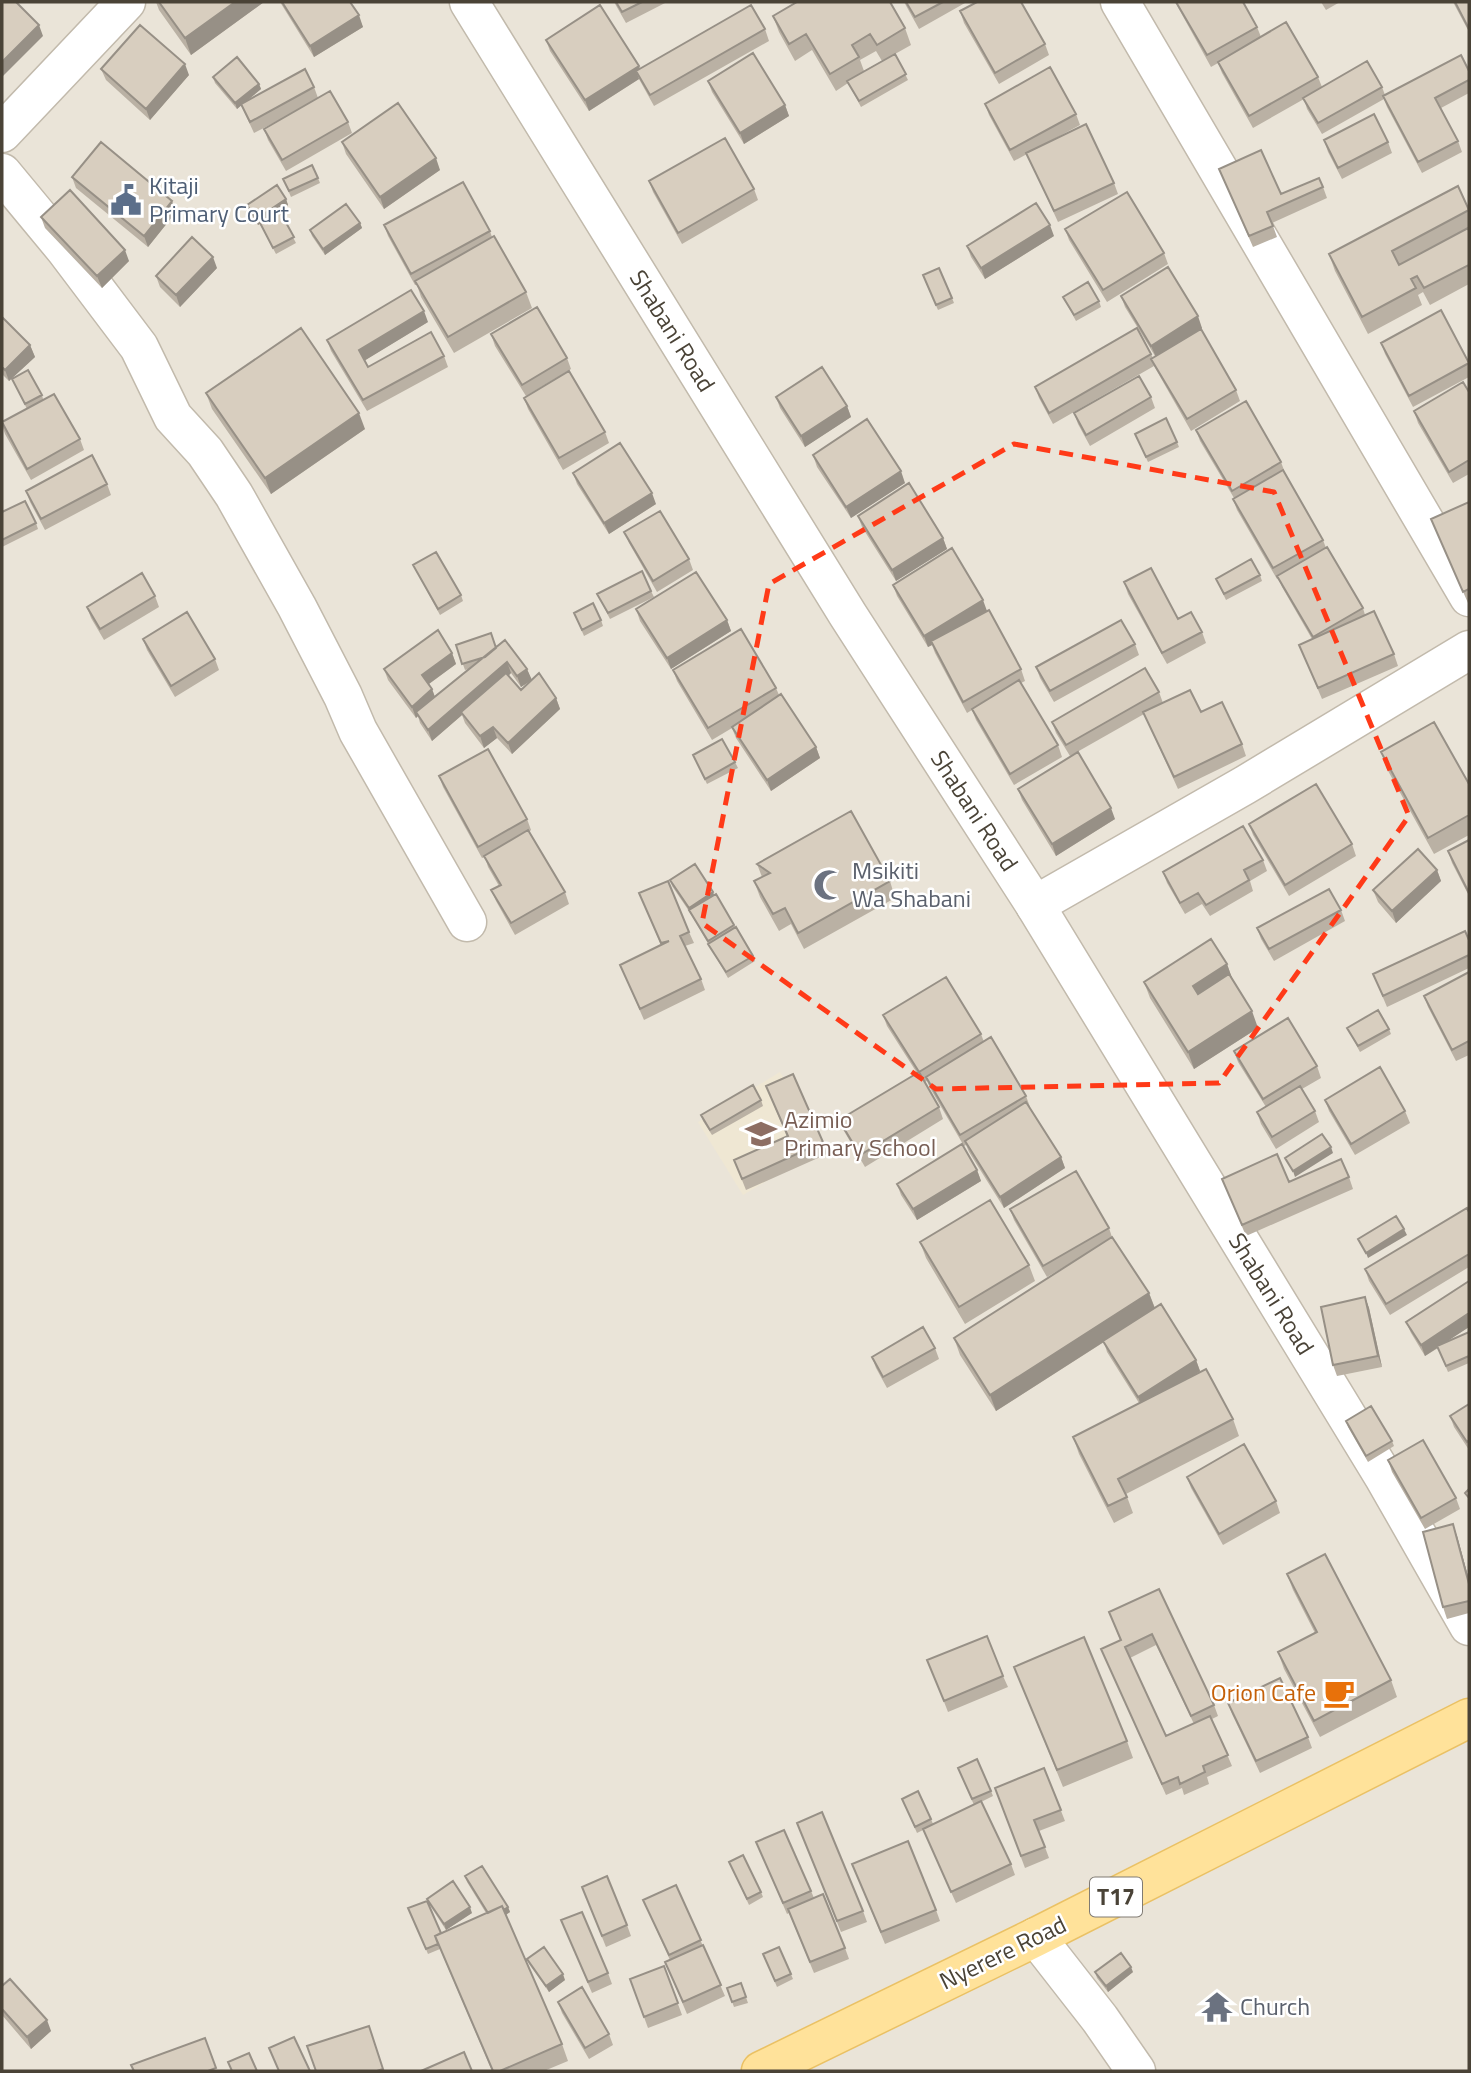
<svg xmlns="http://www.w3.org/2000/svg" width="1471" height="2073" font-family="'Titillium Web',sans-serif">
<rect width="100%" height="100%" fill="#f6f2ea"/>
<path fill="#eae4d8" d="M2,2H1469V2071H2Z"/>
<path fill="#efe7d3" d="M780,1072L825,1146L743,1195L698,1122Z"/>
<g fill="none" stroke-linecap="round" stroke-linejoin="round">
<defs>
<path id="minor" d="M1120,2L1469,597
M2,133L126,2
M2,173L65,249L139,347L173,417L205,452L234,495L297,607L343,696L358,731L467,922
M1035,905L1245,785L1469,650
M1036,1937L1100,2019L1136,2071"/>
<path id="tertiary" d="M469,2L848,615L1035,905L1384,1477L1469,1626"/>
<path id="primary" d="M761,2071L1036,1937L1469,1718"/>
</defs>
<use href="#minor" stroke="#c2baac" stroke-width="41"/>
<use href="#tertiary" stroke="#c2baac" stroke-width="41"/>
<use href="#primary" stroke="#eac164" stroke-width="41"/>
<use href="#minor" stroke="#fff" stroke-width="38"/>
<use href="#tertiary" stroke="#fff" stroke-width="38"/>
<use href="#primary" stroke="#ffe29a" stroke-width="38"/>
</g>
<path fill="#bab1a4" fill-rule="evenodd" d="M156,2H264L191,55L159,10Z
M280,2H350L363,27L314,57Z
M614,2H667L626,23Z
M797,2H893L891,3L905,28L911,45L895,54L908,80L861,107L848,83L836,91L812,50L795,61L779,32L773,16ZM876,51L882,61L864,71L860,60Z
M904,2H964L965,3L919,29Z
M1175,2H1243L1257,27L1261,37L1318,77L1322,87H1382L1385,95L1469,71V93L1441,108L1458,141L1462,152L1422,173L1387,107L1384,99L1322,134L1307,109L1304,99L1253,128L1222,73L1218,63L1211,67Z
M1321,2H1340L1326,10Z
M1453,2H1469V32Z
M960,11L1045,44L1049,55L999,84L964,23Z
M765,29L769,41L654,106L639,79L589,111L550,51L546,40L640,68Z
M101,69L189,75L150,120L106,80Z
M213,77L259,84L261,89L248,100L314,87L318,98L348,122L352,133L286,171L268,140L264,129L285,117L254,133L241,105L237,109L215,83Z
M708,81L785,105L789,116L744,144L712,92Z
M985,104L1076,114L1080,125L1054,139L1114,183L1118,194L1058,222L1027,154L1014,161L989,115Z
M1324,140L1388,142L1392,153L1342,179L1328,152Z
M342,142L440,170L384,209L346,154Z
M1219,169L1281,194L1323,187L1327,198L1272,223L1277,237L1253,247Z
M72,177L176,212L148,247L76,188Z
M318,178L320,183L291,197L283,179Z
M649,181L754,189L758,200L682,244L653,192Z
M286,199L288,205L279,211L296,243L276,254L260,224L258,225L249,211L247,205Z
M1469,210V284L1430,305L1423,292L1418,295L1422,305L1368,334L1335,271L1329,254Z
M41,217L129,261L102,288L45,228Z
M360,223L362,228L325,255L312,236L310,230Z
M384,225L490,231L492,237L526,292L532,308L454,353L421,297L417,285H415L388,236Z
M1065,229L1164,253L1168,264L1107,302L1069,240Z
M1054,236L985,279L971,257L967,246Z
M217,268L180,307L160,287L156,276Z
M925,281L952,298L954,303L938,310Z
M1121,296L1202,328L1177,344L1236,390L1240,401L1191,431L1154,366L1053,424L1039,398L1035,387L1151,354L1153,358L1155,356L1125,307Z
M1063,297L1099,301L1101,307L1076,321Z
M2,317L30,345L35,357L9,381L2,374Z
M428,322L365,360L368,367L444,356L448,367L367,411L331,351L327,340Z
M491,334L567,358L571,369L526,396L495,346Z
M1381,343L1469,361V377L1413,407L1385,354Z
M12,379L42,395L43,399L80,439L84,450L31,480L5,434L2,425L27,409Z
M1469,392V474L1453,483L1418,423L1414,411Z
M206,393L365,429L271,494L212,409Z
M776,397L847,406L851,417L805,447L780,408Z
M1151,397L1155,408L1090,446L1078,424L1074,413Z
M524,398L605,432L609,443L563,470L528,409Z
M1196,430L1281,462L1285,473L1323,540L1326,548L1363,608L1365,615L1394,654L1398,666L1322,699L1299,645L1312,639L1282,587L1278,578L1277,579L1237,510L1233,499L1234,498L1200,441Z
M1135,434L1177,442L1179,447L1148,462Z
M813,455L905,483L851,518L817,467Z
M573,473L656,504L609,534L577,484Z
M107,484L111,495L45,530L30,502L26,491Z
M1469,502V602L1468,603L1431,519Z
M2,512L36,523L38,529L2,547Z
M858,516L943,538L947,549L896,581L862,527Z
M624,532L689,559L693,570L657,592L629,543Z
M413,565L461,595L463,601L440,615Z
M1260,575L1262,581L1226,600L1216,579Z
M1124,582L1178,619L1202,632L1206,643L1167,664L1128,594Z
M893,585L987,611L1021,669L1025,681L1021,683L1058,745L1062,757L1014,785L976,720L972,710L967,713L935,653L932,645L928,647L897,596Z
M651,591L654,597L610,619L597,594Z
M155,596L159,607L104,640L91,618L87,607Z
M636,609L727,620L731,631L671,669L640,621Z
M574,613L601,620L603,626L584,636Z
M143,639L215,659L219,670L175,697L147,650Z
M1135,644L1139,655L1054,702L1040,678L1036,667Z
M456,645L496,648L527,669L531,680L556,698L560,709L512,754L497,738L484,748L465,723L462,715L432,741L420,723L418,716L416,718L388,680L384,669L452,653L456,664L429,684L432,689L435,697L472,668L465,670ZM511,673L521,687L531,680L521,690L509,676Z
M673,670L776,688L779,695L816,747L820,758L771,791L736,738L732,728L712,740L677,681Z
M1159,692L1163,703L1201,712L1242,744L1246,756L1178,789L1144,714L1070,756L1056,733L1052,722Z
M1381,752L1469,784V835L1434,854L1387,769Z
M693,755L735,762L738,768L707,784Z
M439,776L527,819L531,830L529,832L565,892L569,904L515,935L496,901L491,890L499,886L488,867L485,857L482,858L443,787Z
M1018,789L1115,819L1056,856L1022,800Z
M1249,824L1352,844L1356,856L1289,896L1253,835Z
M1469,840V896L1452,863L1448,851Z
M1263,860L1267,871L1250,881L1253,891L1210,916L1202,904L1185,914L1167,883L1163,872Z
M757,864L890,881L895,898L804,949L791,924L779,931L760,897L754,881L762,877Z
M1437,870L1441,881L1396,923L1378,902L1373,890Z
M670,880L713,892L714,896L734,925L753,956L755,961L728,978L691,914L672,886Z
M639,893L689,932L694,943L685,946L701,979L705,990L644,1020L620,965L661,945Z
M1341,910L1345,921L1274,961L1261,939L1257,928Z
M1469,940V968L1387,1007L1373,974Z
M1227,964L1233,981L1258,1028L1194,1069L1150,998L1144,982Z
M1469,972V1055L1456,1061L1428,1007L1424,996Z
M883,1015L981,1034L984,1042L1026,1096L1030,1107H1029L1061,1157L1065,1168L1004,1208L969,1152L966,1145L964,1146L930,1088L927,1081L925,1082L939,1107L943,1119L865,1167L844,1131L839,1120L917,1073L887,1026Z
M1347,1028L1389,1029L1391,1034L1360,1052Z
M1234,1051L1317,1066L1321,1078L1302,1089L1315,1111L1319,1122L1276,1149L1261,1124L1257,1112L1266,1107L1238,1062Z
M766,1086L823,1142L827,1154L746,1190L734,1160L787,1137Z
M761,1100L763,1106L712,1135L703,1121L701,1115Z
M1325,1100L1405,1111L1410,1123L1355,1155L1329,1111Z
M977,1170L981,1181L917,1220L901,1195L897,1184Z
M1349,1177L1353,1189L1246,1236L1222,1179L1289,1182Z
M1010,1209L1109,1228L1112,1237L1149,1293L1155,1308L1196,1360L1200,1371L1233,1419L1239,1436L1126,1494L1133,1513L1114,1523L1079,1454L1073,1437L1139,1403L1107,1352L1104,1342L996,1411L960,1355L954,1338L1076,1260L1047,1277L1014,1220Z
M1469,1212V1267L1390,1315L1369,1281L1365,1269Z
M920,1242L1029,1265L1035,1281L965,1324L926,1258Z
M1365,1297L1369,1308L1382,1367L1337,1376L1333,1365Z
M1406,1322L1469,1327L1444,1343L1469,1332V1363L1448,1372L1438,1348L1425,1356L1411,1333Z
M935,1348L939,1359L887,1388L876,1368L872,1357Z
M1469,1404V1450L1454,1427L1450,1416Z
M1346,1421L1392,1441L1394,1446L1368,1462L1348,1427Z
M1388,1460L1456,1498L1460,1509L1425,1529L1392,1472Z
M1187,1477L1276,1501L1280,1513L1223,1545L1191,1488Z
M1457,1536L1469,1580V1613L1447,1619L1443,1607Z
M1287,1574L1391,1680L1397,1697L1320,1737L1284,1669L1278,1652L1315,1633L1293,1590Z
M1159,1589L1214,1705L1218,1716L1212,1719L1232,1766L1207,1777L1209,1784L1184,1795L1182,1788L1166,1795L1101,1649L1120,1640L1109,1612ZM1156,1645L1194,1724L1166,1736L1130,1658Z
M1014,1667L1127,1741L1133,1758L1063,1787Z
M932,1671L1003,1676L1008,1687L948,1712Z
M1228,1703L1308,1737L1312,1748L1260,1773L1232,1714Z
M1044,1768L1065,1821L1039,1831L1049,1858L1025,1868L995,1788Z
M960,1773L991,1791L993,1796L981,1802L1011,1864L1015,1875L956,1903L923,1830L917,1833L902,1799L931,1819L933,1824L974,1805Z
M801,1834L863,1911L867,1922L841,1932Z
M756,1842L811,1891L814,1898L845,1948L849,1959L814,1973L789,1913L787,1914Z
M729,1862L761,1892L763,1897L749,1905Z
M852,1864L936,1910L940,1921L885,1944Z
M465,1876L508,1907L510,1912L506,1915L562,2044L568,2061L544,2071H492L440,1949L428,1954L408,1908L441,1933L486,1913L467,1882Z
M676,1885L725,1996L687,2014L665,1962L670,1960L643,1900Z
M582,1887L627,1925L631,1936L606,1947Z
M427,1899L472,1913L446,1930L429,1904Z
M561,1920L608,1973L612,1984L592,1993Z
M779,1947L793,1979L777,1987L763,1954Z
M527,1959L565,1980L549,1992L529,1964Z
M664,1966L682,2015L648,2028L630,1979Z
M1095,1972H1133L1108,1992L1097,1978Z
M741,1983L748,2003L734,2007L727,1988Z
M2,1986L51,2031L31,2049L2,2015Z
M558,2002L609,2034L613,2045L589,2059L562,2013Z"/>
<path fill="#979086" d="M235,2H264L191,55L185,38Z
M359,15L363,27L314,57L310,46Z
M39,25L43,36L2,77V62Z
M185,64L189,75L150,120L146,109Z
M639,66L643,77L636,71L639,79L589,111L585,100Z
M259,84L261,89L237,109L235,103Z
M785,105L789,116L744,144L740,133Z
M436,158L440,170L384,209L380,197Z
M286,199L288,205L258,225L256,219Z
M172,201L176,212L148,247L144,236Z
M360,223L362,228L325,255L323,249Z
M1050,225L1054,236L985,279L981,268Z
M125,250L129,261L102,288L97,276Z
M213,257L217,268L180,307L176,295Z
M424,311L428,322L364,361L359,350Z
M1198,316L1202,328L1156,357L1151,346Z
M30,345L35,357L9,381L5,370Z
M847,406L851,417L805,447L801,436Z
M359,413L365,429L271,494L265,478Z
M901,471L905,483L851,518L846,507Z
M652,493L656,504L609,534L604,523Z
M943,538L947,549L896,581L892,570Z
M983,600L987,611L931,641L932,645L928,647L924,636Z
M727,620L731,631L671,669L667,658Z
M452,653L456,664L426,686L422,675Z
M507,662L511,673L463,715L461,712L462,715L432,741L428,730Z
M527,669L532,680L521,687L517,676Z
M432,689L436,700L416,712L418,716L416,718L412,707Z
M556,698L560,709L512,754L508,743Z
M493,727L497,738L484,748L480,736Z
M816,747L820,758L771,791L767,780Z
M1111,808L1115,819L1056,856L1052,844Z
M1437,870L1441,881L1396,923L1392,911Z
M713,892L715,898L689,910L691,914L689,908Z
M1227,964L1233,981L1199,1002L1193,986Z
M1252,1011L1258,1028L1194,1069L1188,1052Z
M1331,1147L1333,1153L1295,1177L1293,1171Z
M1061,1157L1065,1168L1004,1208L1000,1197Z
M977,1170L981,1181L917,1220L913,1209Z
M1404,1229L1407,1235L1368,1258L1366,1253Z
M1149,1293L1155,1309L996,1411L990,1395Z
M1365,1297L1369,1308L1382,1367L1378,1356Z
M1469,1313V1327L1425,1356L1421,1345Z
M1196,1360L1200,1371L1142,1408L1138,1397Z
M1453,1524L1457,1536L1469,1580V1584Z
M470,1907L472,1913L446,1930L444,1924Z
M508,1907L510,1912L493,1923L491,1918Z
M1131,1967L1133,1972L1108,1992L1106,1986Z
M563,1974L565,1980L549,1992L546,1986Z
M47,2020L51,2031L31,2049L27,2037Z"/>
<path fill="#d8cebf" stroke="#979086" stroke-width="2" d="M2,2H16L39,25L2,62Z
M159,2H235L185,38Z
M282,2H350L359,15L310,46Z
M616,2H642L622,12Z
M797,2H890L905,28L877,45L870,34L852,45L859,57L830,74L806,34L789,44L773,16Z
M906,2H943L915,17Z
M977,2H1021L1045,44L995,73L960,11Z
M1176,2H1243L1257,27L1207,55Z
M1455,2H1469V29Z
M600,5L639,66L585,100L546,40Z
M751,5L765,29L650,95L636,71Z
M1286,22L1318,77L1249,116L1218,62Z
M140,25L185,64L146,109L101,69Z
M753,53L785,105L740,133L708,81Z
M895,54L906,74L859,101L847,81Z
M1461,55L1469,71V80L1435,98L1458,141L1418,162L1383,96Z
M237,57L259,84L235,103L213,77Z
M1367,61L1382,87L1318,123L1303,98Z
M1050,67L1076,114L1010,150L985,104Z
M305,69L314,87L250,122L241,104Z
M330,91L348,122L282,160L264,129Z
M398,103L436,158L380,197L342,142Z
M1374,114L1388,142L1338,168L1324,140Z
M1086,124L1114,183L1054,211L1026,153Z
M725,138L754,189L678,233L649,181Z
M101,142L172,201L144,236L72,177Z
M1261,150L1281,194L1319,178L1323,187L1267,212L1273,226L1249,236L1219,169Z
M312,165L318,178L289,191L283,179Z
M463,182L490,231L411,274L384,225Z
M277,185L286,199L256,219L247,205Z
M1458,186L1469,210L1392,251L1399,265L1468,228L1469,231V265L1424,288L1417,276L1411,279L1416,288L1362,317L1329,254Z
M70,190L125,250L97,276L41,217Z
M1127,192L1164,253L1103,290L1065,229Z
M1036,203L1050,225L981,268L967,246Z
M346,204L360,223L323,249L310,230Z
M279,210L294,237L273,248L259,221Z
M494,236L526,292L448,337L415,281Z
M192,237L213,257L176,295L156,276Z
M1168,267L1198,316L1151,346L1121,296Z
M939,268L952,298L936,305L923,275Z
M1088,282L1099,301L1074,315L1063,297Z
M411,290L424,311L359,350L368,367L431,332L444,356L363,400L327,340Z
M537,307L567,358L522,385L491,334Z
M1441,310L1469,363L1409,396L1381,343Z
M2,317L30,345L5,370L2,367Z
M301,328L359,413L265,478L206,393Z
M1137,328L1151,354L1049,413L1035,387Z
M1201,329L1236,390L1187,419L1151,359Z
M822,367L847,406L801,436L776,397Z
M28,370L42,395L25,404L12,379Z
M569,371L605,432L559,458L524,398Z
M1139,376L1151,397L1086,435L1074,413Z
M1463,382L1469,392V460L1449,472L1414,411Z
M54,394L80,439L27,469L2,422Z
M1246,401L1281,462L1232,491L1196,430Z
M1166,418L1177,442L1146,457L1135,434Z
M867,419L901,471L846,507L813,455Z
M620,443L652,493L604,523L573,473Z
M92,455L107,484L41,519L26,491Z
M1283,470L1323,540L1273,568L1233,499Z
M909,483L943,538L892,570L858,516Z
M25,501L36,523L2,540V512Z
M1469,502V589L1463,592L1431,519Z
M660,511L689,559L653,581L624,532Z
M1327,547L1363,608L1313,637L1277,576Z
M952,548L983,600L924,636L893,585Z
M436,552L461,595L438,609L413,565Z
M1251,559L1260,575L1224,594L1216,579Z
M1151,568L1178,619L1191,612L1202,632L1162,653L1124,582Z
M642,571L651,591L608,613L597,594Z
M696,572L727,620L667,658L636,609Z
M142,573L155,596L100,629L87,607Z
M593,603L601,620L582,630L574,613Z
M989,610L1021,669L963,702L931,641Z
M1374,611L1394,654L1318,688L1299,645Z
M187,612L215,659L171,686L143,639Z
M1121,620L1135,644L1050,691L1036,667Z
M741,629L776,688L708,728L673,670Z
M438,630L452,653L422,675L432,689L412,707L384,669Z
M491,633L496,648L485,657L462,664L456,645Z
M505,640L527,669L517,676L507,662L428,730L416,712Z
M1145,668L1159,692L1066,745L1052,722Z
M506,673L521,690L539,673L556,698L508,743L493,727L480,736L461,712Z
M1019,680L1058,745L1010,774L972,709Z
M1190,690L1201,712L1222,702L1242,744L1174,777L1143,712Z
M781,694L816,747L767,780L732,727Z
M1434,722L1469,784V815L1428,838L1381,752Z
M722,739L735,762L705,779L693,755Z
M488,749L527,819L478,847L439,776Z
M1078,752L1111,808L1052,844L1018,789Z
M1316,784L1352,844L1285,885L1249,824Z
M851,811L890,881L798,933L785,908L773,914L754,881L770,873L757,864Z
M1243,826L1263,860L1244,870L1249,880L1206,905L1198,893L1180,903L1163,872Z
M528,830L565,892L511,923L491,890L501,885L484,856Z
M1469,840V893L1448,851Z
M1418,849L1437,870L1392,911L1373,890Z
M695,864L713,892L689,908L670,880Z
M668,881L689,932L680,936L701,979L640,1009L620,965L669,941L661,943L639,893Z
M1329,889L1341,910L1269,949L1257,928Z
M716,894L734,925L708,941L689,910Z
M736,927L753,956L726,972L708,944Z
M1465,931L1469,940V955L1383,996L1373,974Z
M1211,939L1227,964L1193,986L1198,994L1229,974L1252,1011L1188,1052L1144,982Z
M1469,972V1041L1452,1050L1424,996Z
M946,977L981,1034L919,1072L939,1107L860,1155L839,1120L919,1072L883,1015Z
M1378,1010L1389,1029L1358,1046L1347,1028Z
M1288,1018L1317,1066L1263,1099L1234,1051Z
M991,1037L1026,1096L960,1135L926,1077Z
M1380,1067L1405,1111L1351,1144L1325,1100Z
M793,1074L823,1142L742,1179L734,1160L788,1136L766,1086Z
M753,1085L761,1100L710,1130L701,1115Z
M1300,1086L1315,1111L1272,1137L1257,1112Z
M1026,1102L1061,1157L1000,1197L965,1141Z
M1322,1134L1331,1147L1293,1171L1285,1158Z
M962,1144L977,1170L913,1209L897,1184Z
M1277,1154L1289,1182L1341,1159L1349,1177L1242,1225L1222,1179Z
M1076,1171L1109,1228L1043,1266L1010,1209Z
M990,1200L1029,1265L959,1307L920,1242Z
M1467,1208L1469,1212V1254L1386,1304L1365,1269Z
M1396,1216L1404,1229L1366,1253L1358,1239Z
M1112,1237L1149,1293L990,1395L954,1338Z
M1469,1281V1313L1421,1345L1406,1322Z
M1365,1297L1378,1356L1333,1365L1321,1307Z
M1161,1304L1196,1360L1138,1397L1103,1341Z
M923,1327L935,1348L883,1377L872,1357Z
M1469,1332V1356L1446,1366L1437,1346Z
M1206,1369L1233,1419L1118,1479L1127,1497L1108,1506L1073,1437Z
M1469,1404V1440L1467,1442L1450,1416Z
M1371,1406L1392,1441L1366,1456L1346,1421Z
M1423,1440L1456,1498L1421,1518L1388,1460Z
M1244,1444L1276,1501L1219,1534L1187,1477Z
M1469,1489V1498L1465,1493Z
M1453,1524L1469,1584V1601L1443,1607L1423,1532Z
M1325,1554L1391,1680L1314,1721L1278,1652L1317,1632L1287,1574Z
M1159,1589L1214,1705L1191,1716L1152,1634L1125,1647L1166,1736L1210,1716L1228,1755L1203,1766L1205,1772L1180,1784L1178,1777L1162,1784L1101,1649L1121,1640L1109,1612Z
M987,1636L1003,1676L944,1701L927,1660Z
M1084,1637L1127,1741L1057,1770L1014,1667Z
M1280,1678L1308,1737L1256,1761L1228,1703Z
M977,1759L991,1791L972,1799L958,1768Z
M1044,1768L1061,1810L1034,1820L1045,1847L1021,1856L995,1788Z
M918,1791L931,1819L915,1827L902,1799Z
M981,1801L1011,1864L951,1892L923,1829Z
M822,1812L863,1911L837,1921L797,1823Z
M784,1830L811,1891L783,1903L756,1842Z
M908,1841L936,1910L881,1932L852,1864Z
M743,1855L761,1892L747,1899L729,1862Z
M482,1866L508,1907L504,1910L502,1906L488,1913L465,1876Z
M607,1876L627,1925L602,1936L582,1887Z
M453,1881L470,1907L444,1924L427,1899Z
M676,1885L701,1940L669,1955L643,1900Z
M823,1894L845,1948L810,1962L788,1909Z
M427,1901L441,1933L435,1936L438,1944L426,1949L408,1908Z
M502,1906L562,2044L500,2071H493L435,1936Z
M582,1912L608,1973L588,1982L561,1920Z
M703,1945L721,1985L683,2002L665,1962Z
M544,1947L563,1974L546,1986L527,1959Z
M779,1947L791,1974L775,1981L763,1954Z
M1121,1953L1131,1967L1106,1986L1095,1972Z
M664,1966L678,2003L644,2017L630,1979Z
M10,1979L47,2020L27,2037L2,2009V1986Z
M741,1983L746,1997L732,2002L727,1988Z
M582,1987L609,2034L585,2048L558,2002Z
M369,2026L383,2069L377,2071H316L307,2046Z
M294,2037L310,2071H279L269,2048Z
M205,2038L216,2068L208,2071H134L131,2065Z
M464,2052L472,2071H421Z
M249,2053L257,2071H232L228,2062Z"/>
<path fill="none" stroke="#ff3a18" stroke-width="5" stroke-dasharray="14 9" stroke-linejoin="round" d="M1014,444L1274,492L1409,816L1219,1083L936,1089L702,923L769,584Z"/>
<defs>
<symbol id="civic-bare" viewBox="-9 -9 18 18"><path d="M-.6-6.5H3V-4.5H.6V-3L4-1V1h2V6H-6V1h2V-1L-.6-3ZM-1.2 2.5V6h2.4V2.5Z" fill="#5c6f8a" stroke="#fff" stroke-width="2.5" paint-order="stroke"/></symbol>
<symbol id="mosque-bare" viewBox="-9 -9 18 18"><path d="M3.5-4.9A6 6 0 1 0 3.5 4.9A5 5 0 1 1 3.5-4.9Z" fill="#6b7280" stroke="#fff" stroke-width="2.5" paint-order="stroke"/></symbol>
<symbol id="school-bare" viewBox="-9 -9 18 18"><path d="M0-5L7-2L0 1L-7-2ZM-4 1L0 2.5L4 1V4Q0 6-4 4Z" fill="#8d6e63" stroke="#fff" stroke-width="2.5" paint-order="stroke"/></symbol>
<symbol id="cafe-bare" viewBox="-9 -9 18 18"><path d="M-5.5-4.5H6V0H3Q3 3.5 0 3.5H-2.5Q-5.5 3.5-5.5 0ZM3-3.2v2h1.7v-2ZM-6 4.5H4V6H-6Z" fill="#e8710a" stroke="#fff" stroke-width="2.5" paint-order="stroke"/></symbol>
<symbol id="temple-bare" viewBox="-9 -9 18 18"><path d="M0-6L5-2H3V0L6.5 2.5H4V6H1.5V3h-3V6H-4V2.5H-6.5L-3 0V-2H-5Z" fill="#6b7280" stroke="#fff" stroke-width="2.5" paint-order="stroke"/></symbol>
</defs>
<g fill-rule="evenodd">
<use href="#civic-bare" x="104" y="178" width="44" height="44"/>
<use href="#mosque-bare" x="807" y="863" width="44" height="44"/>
<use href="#school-bare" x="739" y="1112" width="44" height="44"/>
<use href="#cafe-bare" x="1317" y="1671" width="44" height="44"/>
<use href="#temple-bare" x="1195" y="1985" width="44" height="44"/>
</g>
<g text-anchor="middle" stroke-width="5" stroke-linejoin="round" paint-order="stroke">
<rect fill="#fff" stroke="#807b73" stroke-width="2" x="1090" y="1877.5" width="52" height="39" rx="5"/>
<g font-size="23" font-weight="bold" fill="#4a4337">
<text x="1116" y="1905">T17</text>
</g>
<g font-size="24" fill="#4e5e75" stroke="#fff" text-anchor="start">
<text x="149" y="194">Kitaji<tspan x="149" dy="28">Primary Court</tspan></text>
</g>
<g font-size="24" fill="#4a4337" stroke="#fff">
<text transform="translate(672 331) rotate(58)" y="8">Shabani Road</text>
<text transform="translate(974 811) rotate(57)" y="8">Shabani Road</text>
<text transform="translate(1271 1294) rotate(58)" y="8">Shabani Road</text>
<text transform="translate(1003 1953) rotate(-26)" y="8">Nyerere Road</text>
</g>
<g font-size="24" fill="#5b616d" stroke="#fff" text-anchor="start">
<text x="852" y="879">Msikiti<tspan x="852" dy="28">Wa Shabani</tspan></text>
<text x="1240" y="2015">Church</text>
</g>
<g font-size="24" fill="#785e54" stroke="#fff" text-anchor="start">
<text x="784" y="1128">Azimio<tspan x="784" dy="28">Primary School</tspan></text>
</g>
<g font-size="24" fill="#c56008" stroke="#fff" text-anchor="end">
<text x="1316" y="1701">Orion Cafe</text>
</g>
</g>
<rect width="1471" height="2073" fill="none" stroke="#4a4337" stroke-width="7"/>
</svg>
